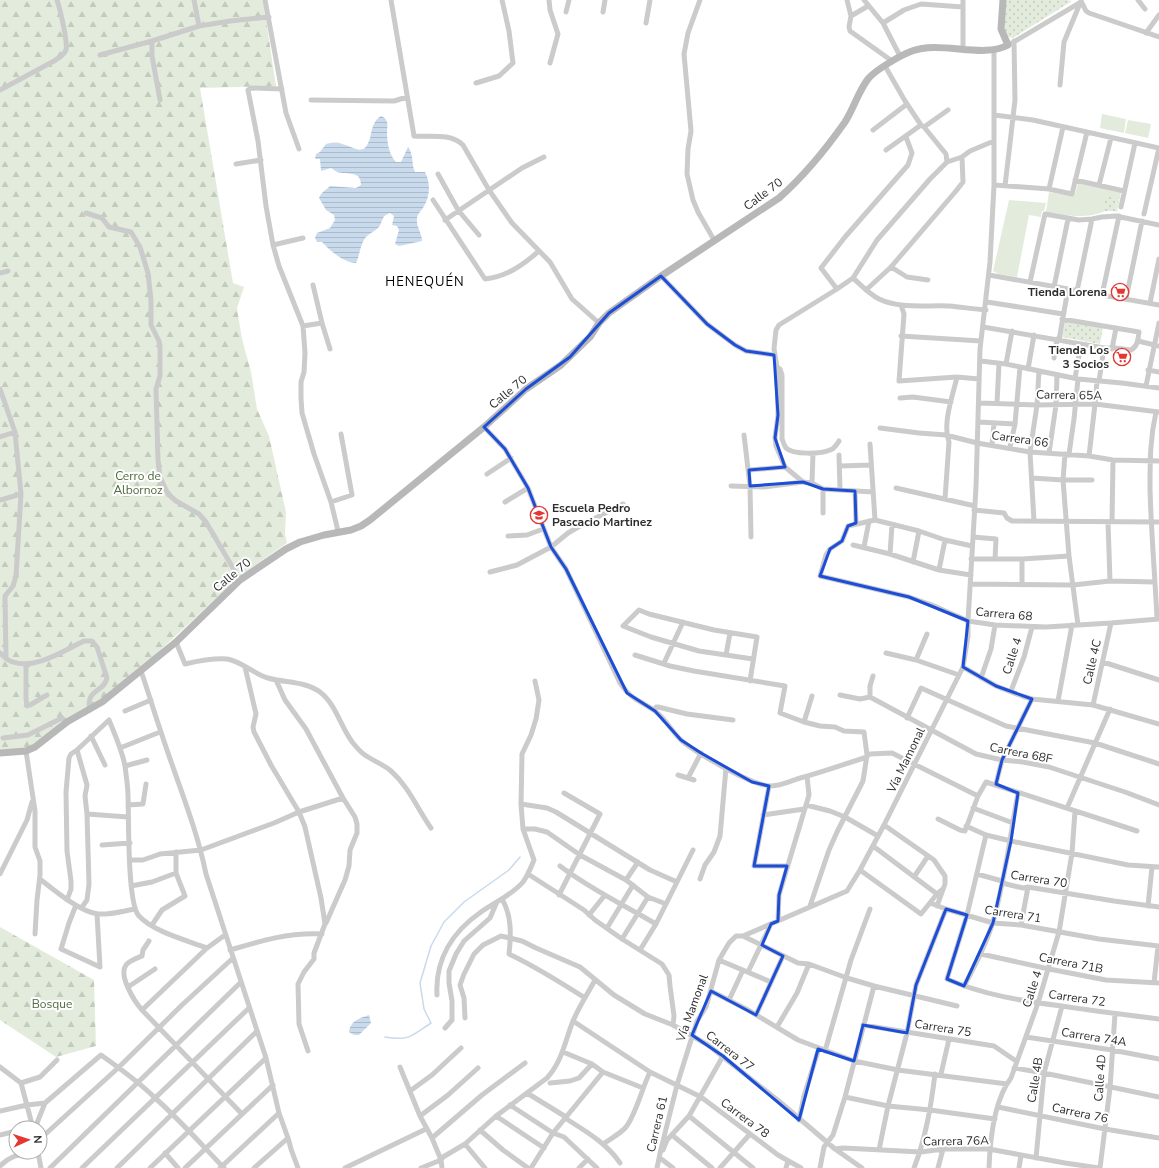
<svg xmlns="http://www.w3.org/2000/svg" width="1159" height="1168" font-family="'Nunito Sans',sans-serif">
<defs>
<pattern id="forest-firs" width="22" height="20" patternUnits="userSpaceOnUse"><rect width="22" height="20" fill="#e3ecdc"/><path d="M5 1l3.5 6h-7zM16 11l3.5 6h-7z" fill="#c3cbbd"/></pattern>
<pattern id="park-dots" width="8" height="8" patternUnits="userSpaceOnUse"><rect width="8" height="8" fill="#e3ecdc"/><path d="M2 2h.1M6 6h.1" fill="none" stroke="#c3cbbd" stroke-width="1.8" stroke-linecap="round"/></pattern>
<pattern id="water-rules" width="6" height="5" patternUnits="userSpaceOnUse"><rect width="6" height="5" fill="#c8daeb"/><path d="M0 2.5h6" fill="none" stroke="#acbbca"/></pattern>
</defs>
<rect width="100%" height="100%" fill="#fff"/>
<path fill="#e3ecdc" d="M1102,114L1126,119L1124,133L1100,128Z
M1128,120L1151,124L1148,138L1125,133Z
M1078,183L1121,192L1117,212L1115,211L1118,196H1105V211C1084,220 1068,215 1046,212L1049,192L1072,196L1075,194Z
M1009,200L1046,203L1044,211H1042L1041,217L1029,215L1017,277L999,274L993,271Z"/>
<path fill="url(#forest-firs)" d="M0,0H263L276,86L200,88L233,283L244,287L237,308L242,339L251,372L257,409L269,436L286,512L285,534L287,543L261,561L240,576L140,669L101,699L26,749L0,753Z
M0,927L94,980L96,1046L56,1057L0,1020Z"/>
<path fill="url(#park-dots)" d="M1005,0H1067L1072,1L1013,38L1008,37L1004,28Z
M1105,196H1118L1115,211H1105Z
M1065,321L1103,328L1100,344L1062,337Z"/>
<path fill="url(#water-rules)" d="M381,116C384,117 386,119 387,122C388,125 387,129 387,132C387,142 389,155 396,162H401L408,147C414,154 411,164 415,172H425C431,184 430,197 423,208C420,212 417,215 417,219C416,227 422,233 422,241L399,246L395,244L399,230L397,226L392,225L394,216L390,213C381,216 383,221 379,227C375,231 370,233 366,237C360,244 360,255 356,263C344,263 329,250 322,242H317L315,238L317,233L330,228L335,220L334,215L326,210L319,198C322,191 325,191 330,186L356,188L361,185C361,170 347,175 337,172C335,171 333,169 331,168L321,171L320,159H315L316,154L320,152L326,144C331,143 337,142 342,144C355,147 364,158 370,138C372,129 373,121 381,116Z
M369,1015L371,1023L359,1035H354L349,1032C350,1021 360,1018 369,1015Z"/>
<g fill="none" stroke-linecap="round" stroke-linejoin="round">
<path stroke="#c8daeb" stroke-width="1.5" d="M385,1037C410,1041 411,1036 431,1023L424,1009L420,983L431,946L444,922L464,902L509,870L520,857"/>
<path stroke="#cbcbcb" stroke-width="5" d="M194,0L199,26
M265,0L286,113L299,149
M391,0L414,136C430,137 451,133 463,145L489,190L512,223L550,262L572,299L599,323
M549,0L550,10L558,34L550,63
M700,0L688,33L684,54L691,131L688,149L687,174L693,200L698,212L714,240
M847,0L851,16
M864,0L883,23L900,56
M1138,0L1145,9
M1081,1L1086,11L1089,13L1159,37
M868,6L851,16L849,27L850,31L892,61
M566,12L569,0
M603,12L605,0
M646,23L650,0
M883,23L904,10L921,4L963,7
M1146,33L1159,15
M152,41V56L160,100
M1012,43L1081,2
M963,49V0
M100,55L152,41L199,26L230,21L269,17
M885,66L905,101L921,125L924,127L946,154L947,162
M476,83L499,76L513,63L509,31L502,0
M1060,85L1064,42L1081,1
M282,89L251,88L248,90L258,141L266,206L273,245L279,266L303,326L305,353L304,372L301,382V398L302,413L314,454L331,502L338,531
M0,90L54,61C59,58 64,55 66,50C68,42 60,9 57,0
M311,100L394,101L407,97
M994,115L1033,120L1159,148
M924,127L948,110
M873,130L907,104
M886,150L921,125
M236,164L261,160
M438,174L458,210L479,235
M1075,180L1124,191
M994,185L1049,189L1072,194L1087,132
M1099,185L1111,138
M1005,186L1015,100L1014,41
M1049,189L1063,127
M433,200L485,279C506,277 523,265 539,251
M1121,207L1135,143
M86,213L102,218L109,227L131,232L140,247L148,273L151,300V325L159,341L160,347V376L156,389L158,460L160,477L168,494L176,501L199,514L206,522L240,580
M1144,214L1159,148
M445,220L522,168L544,157
M273,245L303,238
M891,267L907,277L928,280
M0,273L8,271
M989,275L1159,305
M661,276L707,324L735,345L746,351L774,355
M853,278C861,285 869,294 879,299C900,309 926,305 949,306C961,307 973,309 986,310
M1030,282L1045,214L1079,220L1092,219L1102,217L1116,216L1159,225
M313,285L322,323L330,349
M1054,287L1068,219
M837,289L821,268L845,237L908,165L912,153L906,137
M866,290L891,267L956,191L963,182L962,157
M1077,291L1092,219
M1102,295L1119,216
M1126,299L1142,221
M987,302L1063,314
M1150,303L1159,259
M901,305L904,314L899,381L957,377L979,379
M303,326L322,323
M983,327L1104,348H1115L1131,350C1138,346 1138,339 1139,332L1062,319
M901,336L981,341
M1059,340L1068,289
M1138,341L1159,346
M1112,349L1116,328
M1054,358L1057,339
M981,361L1006,364L1078,379L1122,383L1159,388
M1006,364L1012,331
M777,367L780,369L782,375V439C783,442 784,445 786,448C793,455 821,454 830,450C834,449 837,444 839,441
M1028,369L1034,335
M1148,370L1159,372
M1075,378L1081,344
M1099,381L1104,348
M1146,386L1159,323
M0,389L15,432L21,494L16,576L13,586L5,596L6,658
M900,398L913,397L951,402
M979,403L1037,405L1095,404L1159,412
M997,403L999,364
M1156,412C1150,439 1150,460 1150,488C1151,531 1155,575 1157,619
M978,422L1015,424
M484,427L505,449L528,488L551,547L566,569L620,683C632,701 640,700 655,711C666,719 672,732 682,741C697,753 752,786 771,786C779,786 789,782 797,779C820,773 842,765 864,758L870,754L892,753L978,796
M880,428L919,433L946,435L977,443L1030,452L1089,456L1113,460L1159,461
M744,435L750,486L751,537
M0,437L15,432
M870,444L875,520
M992,445L994,423
M1010,447L1015,424L1020,367
M1049,453L1056,405L1057,375
M1065,454L1063,480L1069,556L1078,625
M1069,454L1074,419L1078,379
M839,455L840,489
M1089,456L1095,404L1097,381
M840,466L871,465
M749,470L785,467
M487,474L511,458
M1032,478L1063,480H1092
M812,483L813,453
M731,486L764,487L803,482
M896,488L975,506
M855,491L856,523
M873,492L823,489L812,483L803,482L785,467L776,446L775,438L778,415L777,367L774,349L776,330L779,325L837,289L853,278L877,240L930,179L947,162L962,157L970,151L994,141
M945,499L949,442C942,424 953,395 957,377
M0,500L21,494
M331,502L352,495L341,434
M505,502L528,488
M974,510L1004,513L1007,518L1012,521L1159,522
M823,513V489
M1034,521L1030,452L1037,405L1039,371
M1108,522L1110,581
M1112,522L1113,460
M508,536L527,535L543,529
M973,537L996,539L995,559
M853,545L890,554L939,570L971,575
M972,546L945,540L919,531L875,520L848,526L842,541L830,549L826,555L820,576L909,597L932,605L968,621L995,625L1046,627L1111,623L1159,619
M864,547L869,521
M890,554L892,525
M971,559H1022L1069,556
M1022,559V585
M913,562L919,531
M939,570L945,540
M490,572L517,565L551,547L568,533L580,526L623,504
M971,584L1073,585L1110,581L1155,582
M176,642L185,664C198,661 213,658 227,659C241,661 254,674 268,678C285,683 305,681 320,692C336,704 341,728 353,743C357,748 362,754 368,757C376,762 384,765 391,771C409,787 417,808 431,828
M0,653C4,657 8,661 13,662C35,670 65,650 84,641H92L97,647L107,678C104,693 85,689 90,710
M886,653L916,660L959,675
M635,655L670,666L694,671L785,686L780,713L804,722L820,726L835,727L844,731L864,732L867,755L863,781L837,832L829,850L810,906
M726,655L730,633
M916,660L927,634
M1103,662L1159,680
M664,663L683,622
M26,664V699L27,706L30,705L47,695
M245,667L256,714L253,727L254,732L271,765L299,812L305,827L321,898L325,924L314,953V959L304,972L298,984L299,1024L308,1051
M963,667L996,686L1022,696L1032,699L1093,705L1159,724
M141,671C148,691 154,712 161,732C176,779 196,825 206,874L266,1058L279,1113L288,1138L291,1149L298,1168
M981,678L991,649L995,625
M276,680L285,700L306,729L343,798L355,817L357,824V833L350,850L349,866L345,880L326,923
M750,681L757,637L714,630L649,614L639,610L623,626L651,637L699,651L753,659
M1011,691L1024,657L1032,627
M840,695L860,699L870,697L976,754L1002,760L1023,762L1049,767L1125,792L1159,805
M870,697V686L873,676
M1058,701L1072,625
M1093,705L1111,623
M125,711L151,700
M655,711L656,707H658L687,714L733,720
M907,718L921,688L1006,726L1095,743L1159,764
M804,722L812,696
M91,736L105,765
M3,738L28,735L62,718L67,722
M120,748L160,732
M77,750L87,785L85,796L87,814L89,884L87,900L82,907
M26,751L35,811V847L40,861V875L37,900L35,934
M125,766L147,760
M678,775L694,780
M688,778L701,753
M996,784L1002,760L1032,699
M769,786L754,866H787
M521,804L547,808L556,812L650,870L677,882
M128,805L143,804L146,784
M806,805L830,811L845,817L878,836
M973,808L1013,823
M1067,808L1110,709
M87,814L128,817
M763,815L804,809
M938,819L960,830L965,831L978,796L986,782L1137,831
M884,825L934,860L945,876V884L937,906
M966,826L986,835L1011,841L1128,865L1159,867
M523,829H535L547,832L580,855L626,880L648,897L666,904
M986,835L967,915L947,979C983,995 1023,1001 1062,1006C1094,1011 1127,1015 1159,1019
M102,845L130,843
M873,846L937,894
M130,860H143L160,854L201,850L274,823L299,812L343,798
M560,866C590,889 624,905 656,924
M860,870L921,914L937,894L943,889
M0,874L27,820L32,802
M528,874L584,910L595,920L622,939L662,964L669,975L670,986L674,1016L673,1025
M977,874L1002,881L1006,884L1023,888L1028,887L1114,901L1159,907
M914,877L928,856
M40,879C54,890 80,912 98,914C110,915 123,911 135,909
M700,879L705,865L714,852L720,836L726,768
M626,880L638,862
M131,886L152,882L176,873
M559,895L600,814L564,793
M502,899C512,916 511,935 509,954C536,967 560,982 585,998
M67,900L71,889V881L67,851L66,792L69,758L71,754L77,750L109,720C115,735 122,750 125,766C126,775 128,786 128,796C129,817 127,904 139,916C154,932 186,940 207,948
M930,903L946,909L993,923L1021,925L1099,939L1159,946
M76,905L69,923L61,949L100,967L97,914
M1148,906L1152,867
M589,915L605,895
M778,921L779,895L809,795L807,776
M152,925L162,910L185,896L176,873V852
M1021,925L1028,887
M607,928L633,885
M743,936L798,963L809,964L847,978L874,986L957,1006
M622,939L648,897
M149,941L143,950L142,956C137,958 129,961 126,965C118,976 135,1002 142,1010L242,1114
M230,950C260,941 290,932 322,934
M640,950L656,924L693,850
M981,954L1049,969L1106,980L1159,983
M719,960L771,982
M748,972L771,924
M1154,983L1158,946
M964,986C975,966 986,945 993,922C1005,880 1010,836 1018,793
M128,987L155,969
M711,991L748,1010L798,1040L854,1061L898,1070L1007,1084
M437,995C435,960 452,932 481,912C495,902 512,895 523,882C528,875 531,867 534,860L523,829L521,804L522,754L531,735L536,719L539,700L535,681
M729,1000L743,970
M142,1010L207,948L225,935
M756,1015L783,956
M465,1018L464,998L460,985L464,974L474,954L483,945L501,936L522,941L536,948L580,967L614,995L645,1014L673,1025L708,1045L780,1102L835,1149L862,1168
M573,1021L650,1072L701,1097L778,1155L801,1168
M863,1025L994,1046L1016,1061
M777,1027L797,993L809,964
M445,1028L452,1020V1001L449,983V971L456,954L464,941L490,918L496,904
M1026,1037L1112,1050L1159,1059
M825,1051L851,960L870,909
M563,1052L592,1064L603,1072L643,1088
M0,1067L21,1083L33,1128
M400,1067L420,1116L432,1138L441,1160L442,1168
M1014,1068L1044,1073L1159,1097
M941,1074L949,1039
M21,1083L40,1077L57,1060
M550,1083L570,1081L579,1078L592,1064
M410,1091L432,1075L461,1048
M527,1093L566,1117
M845,1097L888,1106L930,1110L995,1119
M510,1105L553,1133L564,1137L597,1168
M998,1107L1105,1129L1159,1138
M0,1111L27,1105L45,1103
M420,1116L448,1095L478,1068
M496,1116L544,1148
M689,1116L753,1168
M565,1118C585,1131 607,1143 620,1163
M799,1120L804,1096L819,1048
M29,1128L33,1127L37,1123L45,1103L101,1055C119,1068 138,1081 154,1097C179,1119 201,1144 224,1168
M480,1130L503,1150L528,1168
M0,1135L16,1131
M672,1135L712,1168
M432,1138L482,1095L525,1063
M40,1139L118,1068L182,1005L233,958
M465,1144L485,1168
M603,1144C610,1139 620,1134 626,1127C636,1114 642,1088 650,1072
M835,1149L843,1148L921,1152L943,1149H989L1065,1163L1099,1168
M663,1150L667,1140L689,1116L723,1056
M879,1150L888,1106L907,1033L916,985L946,909
M38,1152L41,1168
M165,1153L178,1168
M660,1158L673,1168
M1036,1158L1044,1073L1062,1006
M0,1166C11,1155 19,1155 34,1152
M50,1168L240,983
M82,1168L249,1008
M117,1168L256,1032
M150,1168L266,1058
M185,1168L273,1085
M220,1168L279,1113
M254,1168L288,1138
M345,1168L426,1129
M421,1168L441,1160L443,1157L465,1144L496,1116L547,1078C562,1062 565,1041 573,1021C579,1007 588,993 595,980
M531,1168L553,1133L603,1072
M579,1168L588,1159
M657,1168L661,1149L677,1085L697,1021L706,1007L719,960L729,943L736,936H743L847,891L860,870L884,825L963,667L968,636V621L976,487L980,349L990,262L994,185V50
M720,1168L750,1134
M786,1168L788,1161
M820,1168L824,1147L833,1135L845,1097L874,986
M914,1168C926,1137 931,1106 935,1074
M938,1168L943,1149
M989,1168C990,1140 994,1100 1011,1078L1038,1003L1059,932L1072,853L1075,811
M1019,1168L1021,1155
M1100,1168L1110,1088L1115,1014"/>
<path stroke="#b8b8b8" stroke-width="7" d="M0,753L26,751L35,747L67,722L102,702L176,642L240,580L286,549L300,542L324,535L351,530L361,526L370,520L484,427L526,389L561,365L590,337L599,323L609,313L661,276L779,198C804,176 826,149 845,122C854,108 858,92 868,79C875,70 901,55 912,51C940,40 983,59 1008,45L1001,29L1003,0"/>
</g>
<path fill="none" stroke="#1d4ed8" stroke-width="3" stroke-linejoin="round" d="M661,276L707,324L735,345L746,351L774,355L778,415L775,438L785,467L749,470L750,486L803,482L823,489L855,491L856,523L848,526L842,541L830,549L820,576L909,597L968,621L963,667L996,686L1032,699L1002,760L996,784L1018,793L1011,841L993,923L964,986L947,979L967,915L946,909L916,985L907,1033L863,1025L854,1061L818,1049L799,1120L723,1056L692,1035L711,991L756,1015L783,956L762,945L771,924L778,921L779,895L787,866H754L769,786L752,782L701,753L681,740L655,711L627,693L566,569L551,547L528,488L505,449L484,427L526,389L570,357L609,313Z"/>
<defs>
<symbol id="supermarket-ring" viewBox="-11 -11 22 22"><circle r="9.5" fill="#fff" stroke="#e43732" stroke-width="1.5"/><path d="M-6-5.5h2.5l.6 2H6L4.5 2H-2.5L-4.4-4H-6ZM-1.5 3.2a1.3 1.3 0 1 0 .1 0ZM3 3.2a1.3 1.3 0 1 0 .1 0Z" fill="#e43732"/></symbol>
<symbol id="school-ring" viewBox="-11 -11 22 22"><circle r="9.5" fill="#fff" stroke="#e43732" stroke-width="1.5"/><path d="M0-5L7-2L0 1L-7-2ZM-4 1L0 2.5L4 1V4Q0 6-4 4Z" fill="#e43732"/></symbol>
</defs>
<g fill-rule="evenodd">
<use href="#supermarket-ring" x="1110" y="282" width="20" height="20"/>
<use href="#supermarket-ring" x="1112" y="347" width="20" height="20"/>
<use href="#school-ring" x="529" y="505" width="20" height="20"/>
</g>
<g text-anchor="middle" stroke-width="4" stroke-linejoin="round" paint-order="stroke">
<g font-size="12" fill="#2e2e2e" stroke="#fff">
<text transform="translate(763 194) rotate(-37)" y="4">Calle 70</text>
<text transform="translate(508 392) rotate(-40)" y="4">Calle 70</text>
<text transform="translate(1069 395) rotate(1)" y="4">Carrera 65A</text>
<text transform="translate(1020 439) rotate(8)" y="4">Carrera 66</text>
<text transform="translate(232 575) rotate(-40)" y="4">Calle 70</text>
<text transform="translate(1004 614) rotate(5)" y="4">Carrera 68</text>
<text transform="translate(1012 656) rotate(-72)" y="4">Calle 4</text>
<text transform="translate(1092 662) rotate(-77)" y="4">Calle 4C</text>
<text transform="translate(1021 753) rotate(11)" y="4">Carrera 68F</text>
<text transform="translate(906 760) rotate(-64)" y="4">Vía Mamonal</text>
<text transform="translate(1039 879) rotate(9)" y="4">Carrera 70</text>
<text transform="translate(1013 914) rotate(9)" y="4">Carrera 71</text>
<text transform="translate(1071 963) rotate(11)" y="4">Carrera 71B</text>
<text transform="translate(1032 989) rotate(-72)" y="4">Calle 4</text>
<text transform="translate(1077 998) rotate(8)" y="4">Carrera 72</text>
<text transform="translate(692 1008) rotate(-70)" y="4">Vía Mamonal</text>
<text transform="translate(943 1028) rotate(9)" y="4">Carrera 75</text>
<text transform="translate(1094 1037) rotate(9)" y="4">Carrera 74A</text>
<text transform="translate(730 1051) rotate(38)" y="4">Carrera 77</text>
<text transform="translate(1100 1078) rotate(-86)" y="4">Calle 4D</text>
<text transform="translate(1035 1080) rotate(-81)" y="4">Calle 4B</text>
<text transform="translate(1080 1113) rotate(12)" y="4">Carrera 76</text>
<text transform="translate(745 1118) rotate(37)" y="4">Carrera 78</text>
<text transform="translate(657 1124) rotate(-77)" y="4">Carrera 61</text>
<text transform="translate(956 1141) rotate(-1)" y="4">Carrera 76A</text>
</g>
<g font-size="12" font-weight="bold" fill="#2e2e2e" stroke="#fff" text-anchor="end">
<text x="1107" y="296">Tienda Lorena</text>
<text x="1109" y="354">Tienda Los<tspan x="1109" dy="14">3 Socios</tspan></text>
<text x="552" y="512" text-anchor="start">Escuela Pedro<tspan x="552" dy="14">Pascacio Martinez</tspan></text>
</g>
<g font-size="12" fill="#4d6a3c" stroke="#fff">
<text x="138" y="480">Cerro de<tspan x="138" dy="14">Albornoz</tspan></text>
<text x="52" y="1008">Bosque</text>
</g>
<g font-size="13" letter-spacing="1" fill="#000" stroke="#fff">
<text x="425" y="286">HENEQUÉN</text>
</g>
</g>
<g transform="translate(28 1140) rotate(87)"><circle r="19" fill="#ffffff" stroke="#ababab"/>
<path d="M0-3L7 15L0 10L-7 15Z" fill="#e43732"/>
<text y="-6" font-size="11" font-weight="bold" text-anchor="middle" fill="#2e2e2e">N</text>
</g>
</svg>
